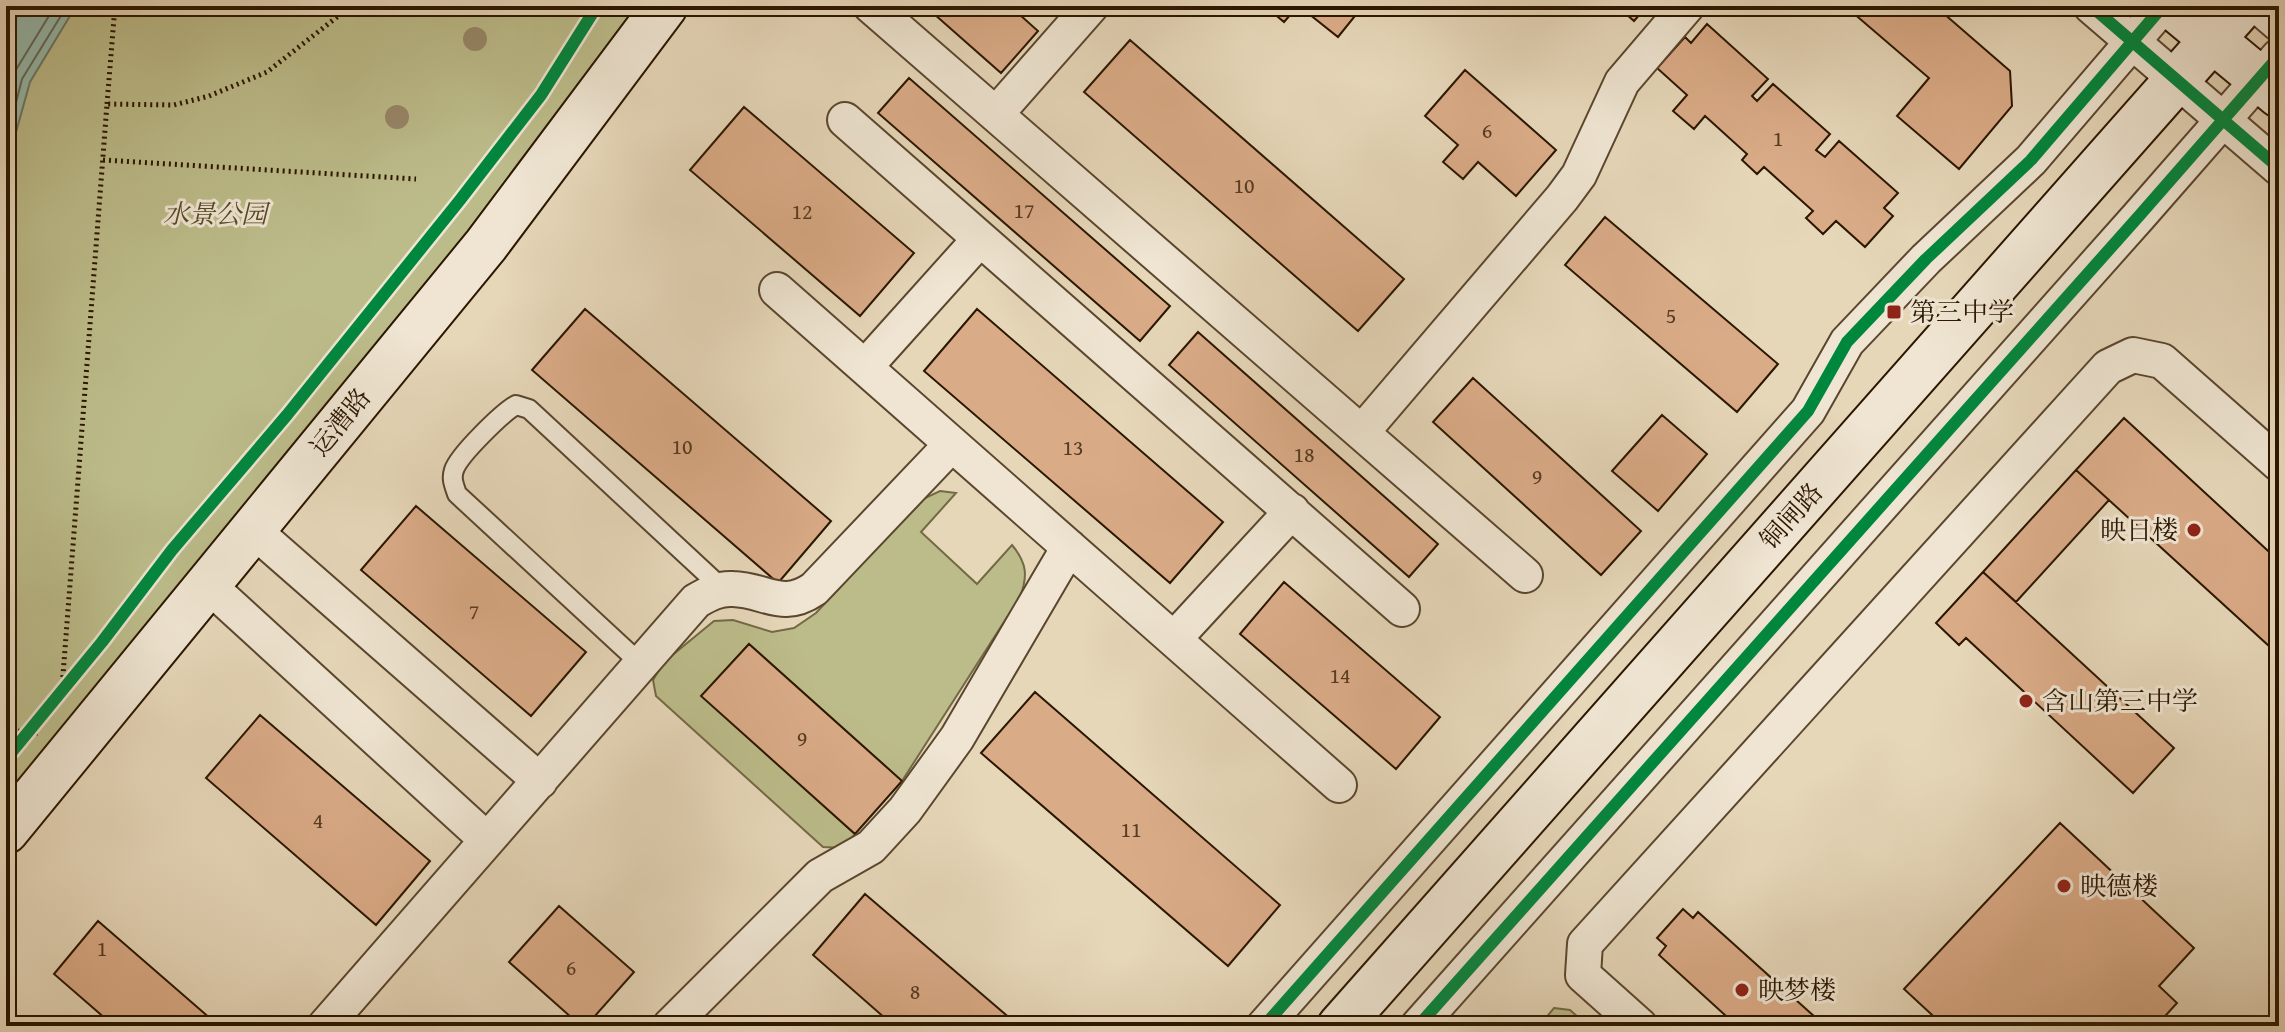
<svg xmlns="http://www.w3.org/2000/svg" width="2285" height="1032" font-family="'Gentium Book Plus','Noto Serif SC',serif">
<rect width="100%" height="100%" fill="#e6d7b9"/>
<filter id="stains"><feTurbulence type="fractalNoise" baseFrequency=".0025" numOctaves="4"/><feColorMatrix values="0 0 0 0 .2 0 0 0 0 .09 0 0 0 0 .02 0 0 0 .5 -.17"/></filter>
<radialGradient id="worn" r=".72"><stop offset=".6" stop-color="#630" stop-opacity="0"/><stop offset="1" stop-color="#630" stop-opacity=".3"/></radialGradient>
<path fill="#bcbc8a" stroke="#746945" stroke-width="2" d="M6,6H642L470,231L6,799Z
M940,491L956,493L921,532L977,584L1012,545C1027,563 1028,576 1020,597L902,781L749,644L702,696L855,834L843,848L823,847L656,696L653,680L664,662L714,621L733,620L772,632L794,628L816,613L923,499Z
M1554,1008L1570,1010L1588,1026H1539Z"/>
<path fill="#96baae" stroke="#6b7868" stroke-width="2" d="M18,6H76L30,82L6,168V25Z"/>
<g fill="none" stroke-linecap="round" stroke-linejoin="round">
<path stroke="#606857" stroke-width="2" d="M6,102L14,73L55,6
M6,142L22,79L67,6"/>
</g>
<path fill="#daab87" stroke="#2b1600" stroke-width="2" d="M925,6H1010L1038,31L1001,73Z
M1265,6H1298L1284,22Z
M1299,6H1363L1338,37Z
M1617,6H1647L1634,21Z
M1845,6H1935L2010,71L2012,106L1959,169L1897,116L1929,78Z
M1707,24L1768,79L1752,96L1757,101L1773,84L1830,134L1816,150L1825,157L1839,141L1898,193L1884,208L1893,216L1865,247L1836,221L1823,234L1806,218L1813,211L1764,167L1757,174L1742,160L1747,154L1705,116L1694,129L1673,111L1687,95L1657,68L1685,37L1691,43Z
M1130,40L1404,279L1358,331L1084,92Z
M1465,70L1556,150L1516,196L1478,162L1463,179L1443,162L1458,145L1425,116Z
M909,78L1170,306L1140,341L878,113Z
M744,107L914,253L860,316L690,170Z
M1605,217L1778,364L1737,412L1565,265Z
M585,309L831,521L778,583L532,370Z
M977,309L1223,522L1170,583L924,371Z
M1198,332L1438,544L1409,577L1169,365Z
M1473,378L1641,531L1601,575L1433,422Z
M1662,415L1707,454L1658,511L1612,471Z
M2124,418L2279,561V635L2269,646L2076,470Z
M2076,470L2109,500L2016,602L1983,572Z
M416,506L586,652L531,716L361,570Z
M1983,572L2174,748L2133,793L1966,638L1959,645L1936,623Z
M1284,582L1440,717L1396,769L1240,634Z
M749,644L902,781L855,834L701,696Z
M1035,692L1280,905L1228,966L981,753Z
M260,715L430,861L376,925L206,778Z
M2060,823L2194,948L2159,986L2177,1003L2156,1026H1944L1904,989Z
M865,894L1019,1026H894L813,955Z
M559,906L634,972L586,1026H581L509,962Z
M1683,909L1693,918L1698,912L1825,1026H1737L1659,955L1666,946L1657,938Z
M98,921L219,1026H114L54,974Z"/>
<g fill="none" stroke-linecap="round" stroke-linejoin="round">
<defs>
<path id="lane" d="M641,664L457,494C454,485 451,479 454,470C459,455 502,413 516,405L529,409L723,589"/>
<path id="street" d="M871,6L1525,575
M2091,6L2279,168
M2258,6L2279,24
M996,114L1091,6
M845,120L1402,609
M777,290L1339,785
M865,367L980,239
M1362,432L1562,198L1579,175L1622,82L1687,6
M252,529L540,781
M207,584L487,840
M1174,639L1292,511
M325,1026L696,601C708,594 719,588 733,589C766,590 782,611 814,589L952,444
M670,1026L820,876L871,847L905,810L957,738L1069,547
M1264,1026L1808,411L1847,342L1926,259L2031,160L2163,6
M1418,1026L2139,216L2279,56
M1640,1026L1583,975L1585,944L2108,367L2133,355L2162,361L2279,464"/>
<path id="secondary" d="M2172,6L2279,95
M6,831L486,245L665,6
M1340,1026L2242,6"/>
</defs>
<use href="#lane" stroke="#5a462e" stroke-width="22"/>
<use href="#street" stroke="#5a462e" stroke-width="38"/>
<use href="#secondary" stroke="#2b1600" stroke-width="48"/>
<path stroke="#2b1600" stroke-width="5" stroke-dasharray="2 4" stroke-linecap="butt" d="M107,104L115,6
M103,160L416,179
M61,701L107,104L174,105L209,96L267,72L351,6
M6,730L38,733"/>
<use href="#lane" stroke="#efe5d2" stroke-width="18"/>
<use href="#street" stroke="#efe5d2" stroke-width="34"/>
<use href="#secondary" stroke="#efe5d2" stroke-width="44"/>
<defs>
<path id="cycleway" d="M2091,6L2279,168
M6,759L102,642L172,550L287,415L460,200L541,95L597,6
M1264,1026L1808,411L1847,342L1926,259L2031,160L2163,6
M1418,1026L2139,216L2279,56"/>
</defs>
<use href="#cycleway" stroke="#efe5d2" stroke-width="17"/>
<use href="#cycleway" stroke="#00873e" stroke-width="12"/>
</g>
<g fill="#97886a">
<circle cx="475" cy="39" r="12"/>
<circle cx="397" cy="117" r="12"/>
</g>
<g fill="#8f2418" stroke="#efe5d2" stroke-width="3">
<rect x="1886" y="304" width="16" height="16" rx="4"/>
<circle cx="2194" cy="530" r="8"/>
<circle cx="2026" cy="701" r="8"/>
<circle cx="2064" cy="886" r="8"/>
<circle cx="1742" cy="990" r="8"/>
</g>
<g text-anchor="middle" stroke-width="6" stroke-linejoin="round" paint-order="stroke">
<g font-size="22" fill="#573b22">
<text x="1487" y="138">6</text>
<text x="1778" y="146">1</text>
<text x="1244" y="193">10</text>
<text x="1024" y="218">17</text>
<text x="802" y="219">12</text>
<text x="1671" y="323">5</text>
<text x="682" y="454">10</text>
<text x="1073" y="455">13</text>
<text x="1304" y="462">18</text>
<text x="1537" y="484">9</text>
<text x="474" y="619">7</text>
<text x="1340" y="683">14</text>
<text x="802" y="746">9</text>
<text x="318" y="828">4</text>
<text x="1131" y="837">11</text>
<text x="102" y="956">1</text>
<text x="571" y="975">6</text>
<text x="915" y="999">8</text>
</g>
<g font-size="26" font-style="italic" fill="#564829" stroke="#efe5d2">
<text x="215" y="223">水景公园</text>
</g>
<g font-size="26" fill="#2b1600" stroke="#efe5d2" text-anchor="start">
<text x="1910" y="321">第三中学</text>
<text x="2178" y="539" text-anchor="end">映日楼</text>
<text x="2042" y="710">含山第三中学</text>
<text x="2080" y="895">映德楼</text>
<text x="1758" y="999">映梦楼</text>
</g>
<g font-size="26" fill="#2b1600" stroke="#efe5d2">
<text transform="translate(340 422) rotate(-51)" y="9">运漕路</text>
<text transform="translate(1791 516) rotate(-48)" y="9">铜闸路</text>
</g>
</g>
<rect width="2285" height="1032" fill="none" stroke="#e6d7b9" stroke-width="32"/>
<rect x="8" y="8" width="2269" height="1016" fill="none" stroke="#2b1600" stroke-width="4"/>
<rect x="16" y="16" width="2253" height="1000" fill="none" stroke="#2b1600" stroke-width="2"/>
<rect width="100%" height="100%" filter="url(#stains)"/>
<rect width="100%" height="100%" fill="url(#worn)"/>
</svg>
